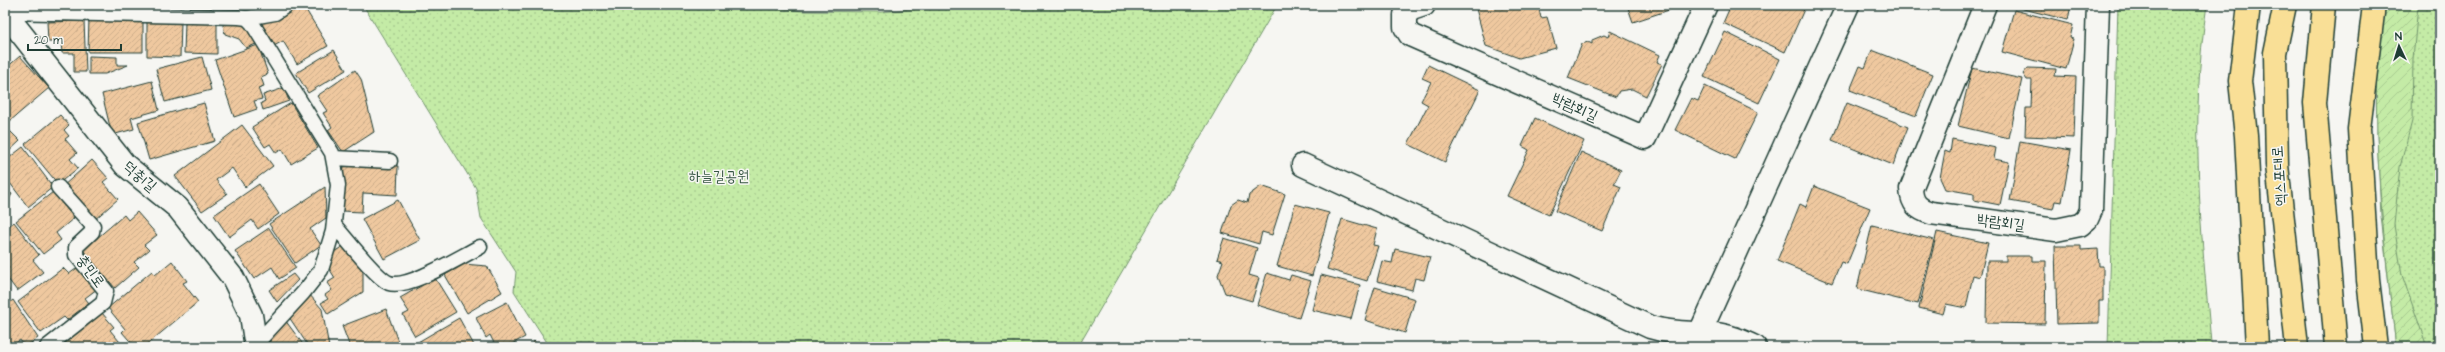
<svg xmlns="http://www.w3.org/2000/svg" width="2445" height="352" font-family="'Architects Daughter','Poor Story',sans-serif">
<defs>
<pattern id="grass-dots" width="8" height="8" patternUnits="userSpaceOnUse"><rect width="8" height="8" fill="#c4eba6"/><path d="M2 2h.1M6 6h.1" fill="none" stroke="#a8ca90" stroke-width="1.8" stroke-linecap="round"/></pattern>
<pattern id="garden-furrows" width="10" height="10" patternUnits="userSpaceOnUse"><rect width="10" height="10" fill="#c4eba6"/><path d="M-1 1l2-2M0 10L10 0M9 11l2-2" fill="none" stroke="#a8ca90"/></pattern>
<pattern id="building-hatch" width="6" height="6" patternUnits="userSpaceOnUse"><rect width="6" height="6" fill="#efc89f"/><path d="M-1 1l2-2M0 6l6-6M5 7l2-2" fill="none" stroke="#ccad8a"/></pattern>
</defs>
<rect width="100%" height="100%" fill="#f6f6f2"/>
<filter id="ink" filterUnits="userSpaceOnUse"><feTurbulence type="fractalNoise" baseFrequency=".025" numOctaves="2"/><feDisplacementMap in="SourceGraphic" scale="8" xChannelSelector="R" yChannelSelector="G"/><feConvolveMatrix kernelMatrix="1 2 1 2 8 2 1 2 1" color-interpolation-filters="sRGB"/></filter>
<g filter="url(#ink)">
<path fill="url(#grass-dots)" stroke="#72946d" d="M363,5H747L803,11L881,12L950,5H1273L1276,7L1078,347H550L514,291L516,272L481,218L476,188Z
M2118,5H2207C2189,118 2201,230 2211,343L2208,347H2108Z
M2381,5H2440V347H2396L2381,216L2377,134Z"/>
<path fill="url(#garden-furrows)" stroke="#72946d" d="M2381,5H2418L2413,59L2412,121L2400,167L2394,225L2402,275L2427,347H2396C2383,233 2369,120 2381,5Z"/>
<path fill="url(#building-hatch)" stroke="#1f3d34" d="M191,5H214V8H191Z
M293,5H303L328,46L297,64L283,41L274,46L261,24Z
M1475,5H1538L1541,18L1547,17L1556,48L1519,58L1486,46Z
M1627,5H1678V7L1633,22Z
M1731,5L1743,7L1744,5H1806L1785,52L1723,23Z
M2007,5H2071L2068,20Z
M2014,10L2073,25L2070,38L2074,39L2066,69L2002,52Z
M89,18L143,19V52H88Z
M147,20L181,21L180,57L147,56Z
M84,21L86,72H74V53H62L61,42H48L47,22Z
M222,21L243,22L256,44L246,48L239,39L225,34Z
M185,22H217V54L184,53Z
M1610,31L1660,55L1657,62L1662,64L1646,96L1632,89L1619,91L1616,97L1568,78L1582,44L1588,42L1592,44V40L1604,35L1608,37Z
M1725,32L1780,59L1759,103L1704,77Z
M258,45L268,74L261,77L264,86L258,88L262,99L254,101L257,109L234,117L215,60Z
M334,50L346,70L308,93L296,73Z
M1872,50L1933,74L1916,116L1850,90L1860,66L1865,68Z
M5,54L9,58L5,62Z
M20,56L49,88L10,121L5,116V69Z
M89,56L117,57V65H128L105,74H89Z
M202,57L211,90L165,102L156,69Z
M1428,65L1480,90L1445,162L1408,144L1428,105L1421,101L1431,82L1422,78Z
M1972,68L2022,79L2009,138L1958,126Z
M2028,68L2056,69L2055,76L2076,77L2074,138L2025,136L2026,108H2031L2032,80H2027L2023,74Z
M355,70L361,79L374,132L343,152L328,130L332,127L323,113L327,111L317,96Z
M152,81L159,110L131,118L134,129L112,135L102,94Z
M1705,86L1758,112L1735,159L1675,130L1691,98L1698,101Z
M284,88L289,101L263,110L261,103L265,101L263,95Z
M204,103L215,141L149,160L138,122Z
M291,103L318,148L291,164L282,149L276,153L270,144L265,147L252,127Z
M1847,103L1908,127L1893,165L1832,140Z
M60,115L69,125L64,130L69,136L65,139L77,153L70,159L78,168L58,184L25,144Z
M1535,118L1584,141L1549,215L1507,196L1529,150L1522,146Z
M242,125L273,166L245,187L232,168L216,180L227,194L202,211L175,176Z
M7,128L20,141L5,155V130Z
M1952,139L1996,148L1994,159L2009,162L2000,205L1974,200V194L1945,189L1940,178L1945,151L1950,153Z
M2020,141L2071,150L2062,202L2055,201L2053,209L2010,201Z
M23,147L53,187L28,207L10,183L5,186V161Z
M1581,152L1621,170L1614,184L1621,187L1602,231L1555,211Z
M92,160L108,178L103,182L118,199L93,221L62,187Z
M344,163L398,166L397,195L363,193L362,212L342,211Z
M259,184L279,214L258,229L252,220L229,237L214,215Z
M1261,186L1285,194L1272,235L1262,232L1259,244L1222,233L1231,205L1238,200L1247,203L1249,195Z
M1814,186L1870,208L1847,264L1841,262L1832,283L1777,261L1800,204L1806,207Z
M325,187L326,218L310,229L321,245L295,263L269,224Z
M5,190L12,194L5,206Z
M53,192L74,218L56,233L61,240L43,254L16,221Z
M398,200L420,240L384,259L362,219Z
M1295,204L1329,213L1312,276L1277,266Z
M137,212L157,235L144,245L149,250L134,262L139,267L115,288L83,250L124,215L128,220Z
M1342,219L1377,229L1373,245L1378,246L1367,281L1327,269Z
M14,222L39,255L33,260L43,272L17,291L5,275V271L9,268L5,263V229Z
M1872,225L1934,240L1918,304L1857,289Z
M269,228L296,268L279,279L272,267L254,279L235,251Z
M1937,232L1988,243L1980,277L1973,275L1966,308L1946,304L1943,314L1919,308Z
M1224,238L1257,248L1249,275L1259,278L1252,301L1225,293L1218,275L1223,261L1217,259Z
M348,243L363,266V292L328,314L321,303L328,299L325,295L332,290L327,283L335,278L327,265L333,261L329,255Z
M2055,246H2081V250L2098,249L2099,266H2103V301H2099V323L2057,324Z
M1395,249L1430,257L1424,280L1415,278L1412,290L1377,281L1382,261L1392,263Z
M2006,256H2032V261H2046L2045,324L1986,323L1987,261H2006Z
M172,261L187,281L183,283L198,302L144,347H135L122,332L125,329L108,308L152,271L155,275Z
M463,264L487,266L502,292L467,313L445,275Z
M80,266L97,289L85,298L89,303L67,320L64,317L41,333L18,302L63,268L69,274Z
M1267,273L1289,280L1291,275L1311,281L1299,318L1257,305Z
M293,274L298,280L277,302L269,290Z
M1321,275L1360,285L1351,319L1312,310Z
M435,278L456,312L415,336L403,315L409,312L400,298Z
M5,283L9,291L5,292Z
M1375,287L1415,299L1405,333L1365,320Z
M309,294L322,309L329,347H309L289,317Z
M13,300L38,338L25,347L20,340L10,347H5V306Z
M507,302L525,337L506,347H496L490,335L486,338L476,318Z
M386,309L400,347H350L342,326Z
M102,313L114,327L110,330L124,347H60Z
M459,318L475,347L411,346Z
M285,320L305,347H266Z
M534,341L540,347H528Z"/>
<g fill="none" stroke-linecap="round" stroke-linejoin="round">
<defs>
<path id="service" d="M5,12L239,17L247,18L252,23L332,153L338,185L333,231L321,270L303,293L256,344
M247,18L275,13L287,5
M334,158L390,161
M334,225C345,237 376,278 389,283C408,290 461,256 480,247
M47,347L103,303L106,291L76,255V247L92,232L93,226L58,187"/>
<path id="minor" d="M1424,5L1412,9L1405,15V27L1410,35L1645,138L1706,5
M1985,5L1911,189C1912,204 1918,209 1931,213L2056,230L2080,225L2087,219L2091,210L2098,5
M5,13L125,165L178,208L233,278L251,315L256,347
M1303,165L1650,327C1672,334 1692,332 1714,334C1729,335 1742,341 1755,347
M1694,346L1848,5"/>
<path id="primary" d="M2249,5L2240,81L2246,136L2257,347
M2285,5L2275,53L2277,165L2297,347
M2324,5L2315,103L2336,347
M2374,5L2359,129L2368,280L2376,347"/>
</defs>
<use href="#service" stroke="#1f3d34" stroke-width="17"/>
<use href="#minor" stroke="#1f3d34" stroke-width="25"/>
<use href="#primary" stroke="#1f3d34" stroke-width="25"/>
<use href="#service" stroke="#f6f6f2" stroke-width="14"/>
<use href="#minor" stroke="#f6f6f2" stroke-width="22"/>
<use href="#primary" stroke="#f9df96" stroke-width="22"/>
</g>
</g>
<g text-anchor="middle" stroke-width="3" stroke-linejoin="round" paint-order="stroke">
<g font-size="15" fill="#1f3d34" stroke="#f6f6f2">
<text transform="translate(1575 107) rotate(24)" y="5">박람회길</text>
<text transform="translate(140 176) rotate(40)" y="5">덕충1길</text>
<text transform="translate(2279 176) rotate(-94)" y="5">엑스포대로</text>
<text transform="translate(2001 222) rotate(7)" y="5">박람회길</text>
<text transform="translate(91 271) rotate(54)" y="5">충민로</text>
</g>
<g font-size="15" fill="#385745" stroke="#f6f6f2">
<text x="719" y="181">하늘길공원</text>
</g>
</g>
<rect width="2445" height="352" fill="none" stroke="#f6f6f2" stroke-width="20"/>
<rect x="10" y="10" width="2425" height="332" fill="none" stroke="#1f3d34" stroke-width="1.5" filter="url(#ink)"/>
<g transform="translate(2399 46) rotate(356)" stroke="#f6f6f2" stroke-width="3" paint-order="stroke">
<path d="M0-3L7 15L0 10L-7 15Z" fill="#1f3d34"/>
<text y="-6" font-size="11" font-weight="bold" text-anchor="middle" fill="#1f3d34">N</text>
</g>
<path d="M28 44v6h93v-6" fill="none" stroke="#1f3d34" stroke-width="2"/>
<text x="34" y="44" font-size="12" fill="#1f3d34" stroke="#f6f6f2" stroke-width="3" paint-order="stroke">20 m</text>
</svg>
